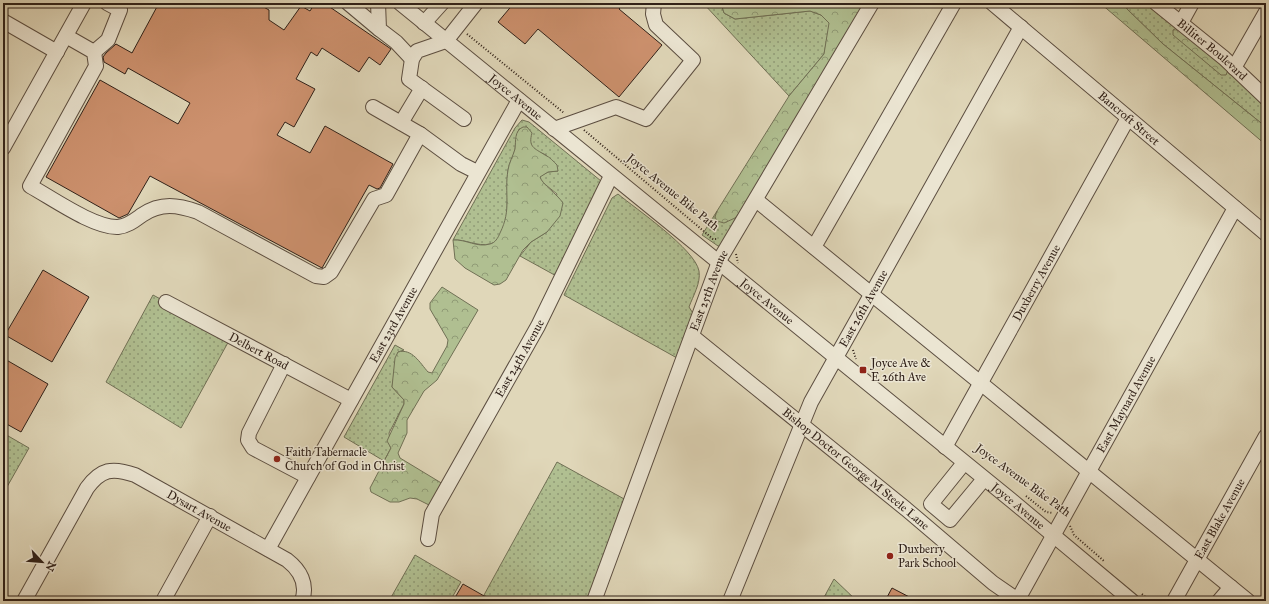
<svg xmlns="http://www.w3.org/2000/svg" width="1269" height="604" font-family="'IM FELL Great Primer',serif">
<defs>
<pattern id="green-dots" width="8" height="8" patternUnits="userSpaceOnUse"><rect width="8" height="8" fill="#b0bf91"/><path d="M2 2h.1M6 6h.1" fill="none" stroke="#909b76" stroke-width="1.8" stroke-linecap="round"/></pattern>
<pattern id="forest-crowns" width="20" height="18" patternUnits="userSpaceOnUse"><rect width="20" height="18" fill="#b0bf91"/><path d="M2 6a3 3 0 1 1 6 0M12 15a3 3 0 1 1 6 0" fill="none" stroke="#909b76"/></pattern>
</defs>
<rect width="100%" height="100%" fill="#e0d7b9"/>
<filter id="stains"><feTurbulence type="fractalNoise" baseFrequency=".005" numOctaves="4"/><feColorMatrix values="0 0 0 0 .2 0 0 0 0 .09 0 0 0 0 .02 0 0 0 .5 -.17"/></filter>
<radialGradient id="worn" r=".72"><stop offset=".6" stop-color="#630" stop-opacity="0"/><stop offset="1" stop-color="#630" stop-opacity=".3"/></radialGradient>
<path fill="url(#green-dots)" stroke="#707055" d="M703,3H721L724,13L735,19L810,11L821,15L830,23L824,54L789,96Z
M1124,3H1148L1266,102V127L1163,44L1127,9Z
M522,120L529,122L601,181L560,278L520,256L531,242L547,232L557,194L541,181L540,176L548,172L558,171L546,155L533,149L530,141L527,127L519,129C516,136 516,142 515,150C513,157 509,163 508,170C505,187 514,238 490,244C477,247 466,239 453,240L515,128Z
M618,194C636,209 695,249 699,271C701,283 693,296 689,307L694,315L677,358L564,295L612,198Z
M746,206L721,248L702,235L717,211L715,217Z
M153,295L231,337L181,428L106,382Z
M395,345L404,350L398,352L392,387L404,400V404L389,433L391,448L384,461L344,437Z
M3,433L29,448L3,494Z
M557,462L626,500L589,601H494L484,595Z
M415,555L461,582L450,601H389Z
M834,579L857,601H822Z"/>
<path fill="url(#forest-crowns)" stroke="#707055" d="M721,3H866L746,206L735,218L724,223L717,221L715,217L717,211L789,96L824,54L829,23L821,15L810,11L735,19L724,13Z
M1100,3H1124L1127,9L1163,44L1266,127V145Z
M1177,28L1228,70L1226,75H1221L1173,35V30Z
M523,127H527L532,133C528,147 534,148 545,155C550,157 554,162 557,165L558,171L548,172L540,177C542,184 557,194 563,203L560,216L547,232L531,242L523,250L506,280L500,284L494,285L465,268L455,259L453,240C466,239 477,248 490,244C495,243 498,238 500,233C512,209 504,194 508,170C509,163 513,156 515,149C516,141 514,131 523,127Z
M442,287L478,310L437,380L424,391L407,420V433L398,453L400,458L443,484L431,506L417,499L410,498L399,502H390L371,492L370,488L391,448L387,441L404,404V400L392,387L395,358L398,352C412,348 420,363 428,372L432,373L447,346L448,340L430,309V303Z"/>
<path fill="#cd916e" stroke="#302119" d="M159,3H262L260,5L269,10V20L284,30L301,6L310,11L315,3H324L391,49L380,65L369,57L359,72L322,48L317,56L311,52L296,79L315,89L294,127L285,122L277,135L310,153L325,126L393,164L380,188L377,189L369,185L322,268L150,176L128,214L119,218L46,177L100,80L178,124L190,103L128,68L125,74L104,62L103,57L106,53L116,44L132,53Z
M514,3H624L619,9L662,45L619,97L538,29L525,44L498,22Z
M43,270L89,297L52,362L5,335Z
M3,358L48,384L21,432L3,422Z
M463,584L493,601H453Z
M892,588L917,601H885Z"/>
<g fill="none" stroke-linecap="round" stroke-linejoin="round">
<defs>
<g id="minor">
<path d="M348,3L379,29"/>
<path d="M378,3L379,29L396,42L412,59"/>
<path id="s1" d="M400,3L1011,500L1132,601"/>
<path id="s2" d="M992,3L1266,234"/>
<path id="s3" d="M1156,3L1224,58L1266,98"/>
<path d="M3,21L57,52"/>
<path d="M424,23L442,3"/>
<path d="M1181,23L1192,3"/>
<path d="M66,36L94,52L96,66L30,186C52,198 94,228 118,227C128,226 135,220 142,215C161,202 178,205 198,212L316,276L324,277L331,272L374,199L386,195L420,134L461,164L477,172"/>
<path d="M94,52L108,40L120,10L107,3"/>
<path d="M1234,68L1266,12"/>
<path d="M373,107L420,134"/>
<path d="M464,119L409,79L412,59L417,51L446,41L476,3"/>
<path d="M401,123L422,88"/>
<path d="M554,129L616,107L646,119L693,60L656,25L653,14L654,3"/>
<path d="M3,148L84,3"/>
<path d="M756,200L1248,601"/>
<path d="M814,247L954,3"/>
<path id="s4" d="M166,302L351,400"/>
<path id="s5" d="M692,336L906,509L993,583L1019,601"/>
<path d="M284,364L249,433L248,440L253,448L308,477"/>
<path id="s6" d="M945,447L1128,118"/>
<path d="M964,463L931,504L950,520L984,479"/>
<path id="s7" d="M428,539L432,514L538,326L611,176"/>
<path id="s8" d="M268,549L519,100"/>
<path id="s9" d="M24,601L87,488C101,469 112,467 135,475L287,560C300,570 308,584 302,601"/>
<path d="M163,601L210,516"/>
<path id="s10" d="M594,601L720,259L872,3"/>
<path id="s11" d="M730,601L811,402L1021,27"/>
<path id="s12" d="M1017,601L1235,208"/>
<path id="s13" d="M1174,601L1266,436"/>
<path d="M1219,601L1231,587"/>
</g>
</defs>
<use href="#minor" stroke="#5c4e41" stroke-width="16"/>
<path stroke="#302119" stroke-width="2" stroke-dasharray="1 2" stroke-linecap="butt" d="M467,34L564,113
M584,130L713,239H718
M736,254L738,263
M853,350L856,359
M1026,496L1046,512L1053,513
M1070,526L1074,535L1104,561
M1142,594L1150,601"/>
<use href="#minor" stroke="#ebe5d2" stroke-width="14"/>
</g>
<g fill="#8f2418" stroke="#ebe5d2" stroke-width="1.5">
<rect x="859" y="366" width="8" height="8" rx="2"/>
<circle cx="277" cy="459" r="4"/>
<circle cx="890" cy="556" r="4"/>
</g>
<g text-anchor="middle" stroke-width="3" stroke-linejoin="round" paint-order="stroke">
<g font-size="12" fill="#302119" stroke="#ebe5d2">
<text dy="4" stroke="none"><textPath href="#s3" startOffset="73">Billiter Boulevard</textPath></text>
<text dy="4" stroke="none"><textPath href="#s1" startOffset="149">Joyce Avenue</textPath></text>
<text dy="4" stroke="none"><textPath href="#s2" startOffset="179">Bancroft Street</textPath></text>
<text transform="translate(673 192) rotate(39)" y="4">Joyce Avenue Bike Path</text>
<text dy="4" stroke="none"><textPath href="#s6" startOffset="188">Duxberry Avenue</textPath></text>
<text dy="4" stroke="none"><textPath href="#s10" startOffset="331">East 25th Avenue</textPath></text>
<text dy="4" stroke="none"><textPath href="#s1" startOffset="473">Joyce Avenue</textPath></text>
<text dy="4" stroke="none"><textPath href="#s11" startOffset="322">East 26th Avenue</textPath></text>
<text dy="4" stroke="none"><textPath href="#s8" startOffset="257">East 23rd Avenue</textPath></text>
<text dy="4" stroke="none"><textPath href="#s4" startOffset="105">Delbert Road</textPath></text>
<text dy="4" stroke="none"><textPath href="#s7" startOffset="204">East 24th Avenue</textPath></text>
<text dy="4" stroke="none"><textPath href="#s12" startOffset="225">East Maynard Avenue</textPath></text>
<text dy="4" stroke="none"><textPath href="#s5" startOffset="211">Bishop Doctor George M Steele Lane</textPath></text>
<text transform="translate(1023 480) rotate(36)" y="4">Joyce Avenue Bike Path</text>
<text dy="4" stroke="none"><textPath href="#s1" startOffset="797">Joyce Avenue</textPath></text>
<text dy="4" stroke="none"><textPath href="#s9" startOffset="258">Dysart Avenue</textPath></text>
<text dy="4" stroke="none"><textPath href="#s13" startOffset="94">East Blake Avenue</textPath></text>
</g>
<g font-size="12" fill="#302119" stroke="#ebe5d2" text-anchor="start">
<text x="871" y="367">Joyce Ave &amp;<tspan x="871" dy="14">E 26th Ave</tspan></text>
<text x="285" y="456">Faith Tabernacle<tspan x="285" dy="14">Church of God in Christ</tspan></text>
<text x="898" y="553">Duxberry<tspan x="898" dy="14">Park School</tspan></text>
</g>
</g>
<rect width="1269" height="604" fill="none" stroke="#e0d7b9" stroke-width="16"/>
<rect x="4" y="4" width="1261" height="596" fill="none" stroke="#302119" stroke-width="2"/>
<rect x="8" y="8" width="1253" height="588" fill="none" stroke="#302119"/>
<g transform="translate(42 562) rotate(116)" stroke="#ebe5d2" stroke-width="3" paint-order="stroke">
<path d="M0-3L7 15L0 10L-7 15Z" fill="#302119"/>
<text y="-6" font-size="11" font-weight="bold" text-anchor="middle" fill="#302119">N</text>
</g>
<rect width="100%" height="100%" filter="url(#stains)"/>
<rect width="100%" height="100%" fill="url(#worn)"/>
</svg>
